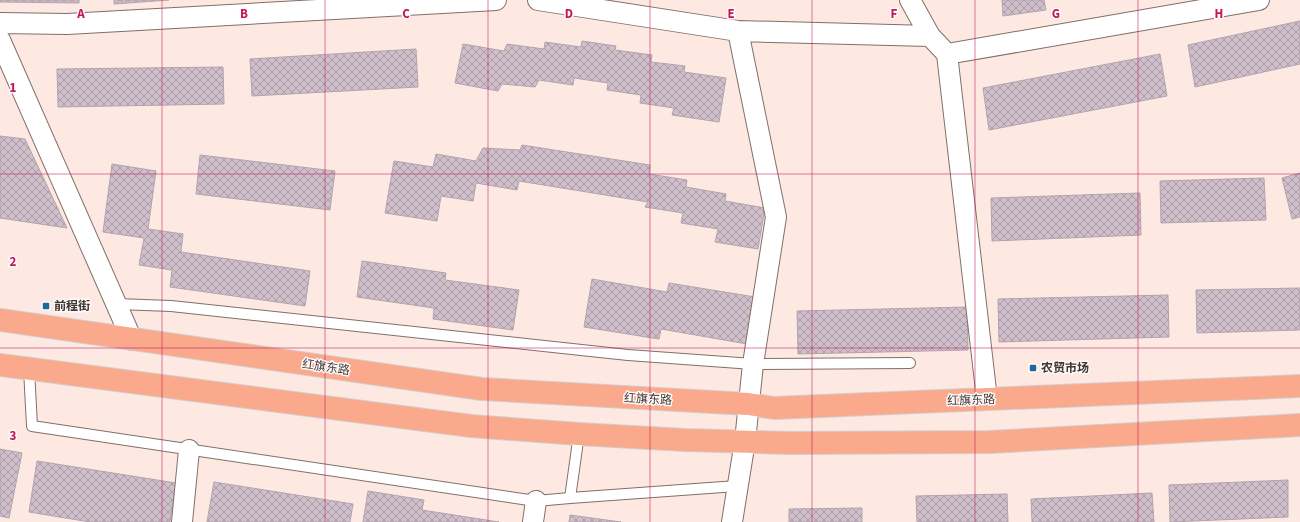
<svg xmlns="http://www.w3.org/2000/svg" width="1300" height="522" font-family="'Source Sans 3','Noto Sans SC',sans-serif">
<defs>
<pattern id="building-cross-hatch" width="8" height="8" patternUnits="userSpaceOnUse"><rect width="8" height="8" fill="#cfbfcb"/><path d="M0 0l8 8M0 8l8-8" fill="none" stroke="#a99ca6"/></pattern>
</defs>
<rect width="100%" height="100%" fill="#fde9e2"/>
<path fill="url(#building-cross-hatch)" stroke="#b3a3ae" d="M0,0H79V3L0,2Z
M114,0H169L114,4Z
M1002,0H1044L1046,10L1003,16Z
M1300,21V64L1195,87L1188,45Z
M582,41L616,46L615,50L652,55L651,62L685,66L684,72L726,78L719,122L672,115L674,108L640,103L641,95L607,90L608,83L574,78L573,85L539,80L535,87L502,84L498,91L455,83L463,44L504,51L507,44L544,49L545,42L581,47Z
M416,49L418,87L252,96L250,59Z
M1160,54L1167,96L989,130L983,88Z
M223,67L224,104L58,107L57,69Z
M0,136L25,139L67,228L0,218Z
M522,145L650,165L649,174L687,180L686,187L726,194L725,201L765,208L758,249L715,242L718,229L681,223L683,213L645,207L648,202L519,181L517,190L476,183L473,201L441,196L437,221L385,213L394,161L433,167L436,154L476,161L483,148L520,150Z
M200,155L335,171L330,210L196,194Z
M112,164L156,171L148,229L183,234L181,252L310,271L305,306L170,287L172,270L139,265L144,238L103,232Z
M1300,173V217L1292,219L1282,178Z
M1264,178L1266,220L1161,223L1160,181Z
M1140,193L1141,235L992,241L991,198Z
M362,261L446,273L445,280L519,290L513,330L433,319L434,308L357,297Z
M592,279L667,292L669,283L755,297L747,344L661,329L659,339L584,327Z
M1300,288V330L1197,333L1196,290Z
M1168,295L1169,337L999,342L998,299Z
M967,307L968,350L798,354L797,311Z
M0,449L22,453L9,518L0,516Z
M37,461L176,483L170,522H90L29,512Z
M1288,480V517L1170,522L1169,485Z
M214,482L353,504L350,522H207Z
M368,491L424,500L422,510L499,522H363Z
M1152,493L1154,522H1032L1031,499Z
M1007,494L1008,522H917L916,496Z
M862,508V522H789V509Z
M570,515L621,522H569Z"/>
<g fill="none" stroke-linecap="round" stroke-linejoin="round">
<defs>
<path id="service" d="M117,304L171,306L628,355L753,364L910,363
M29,369L32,426L536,501L570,498
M579,434L570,498L737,486"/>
<path id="minor" d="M538,0L738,31L930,36L947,54L1259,0
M910,0L930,36
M0,23L67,24L496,0
M0,40L132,340
M947,54L987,399
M182,522L189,450
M533,522L536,501
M732,522L745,441L753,364L776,217L738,31"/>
<path id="primary" d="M0,320L482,389L748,404L774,408L1300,386
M0,365L471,426L579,434L685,440L790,443L990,442L1300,425"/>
</defs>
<use href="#service" stroke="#816f69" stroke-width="12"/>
<use href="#minor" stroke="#816f69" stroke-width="22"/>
<use href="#primary" stroke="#d1cfce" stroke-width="24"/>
<use href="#service" stroke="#fff" stroke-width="10"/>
<use href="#minor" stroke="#fff" stroke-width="20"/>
<use href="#primary" stroke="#faa98c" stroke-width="22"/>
</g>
<path fill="none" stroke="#c2185b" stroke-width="1" stroke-opacity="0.55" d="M162,0V522M325,0V522M488,0V522M650,0V522M812,0V522M975,0V522M1138,0V522M0,174H1300M0,348H1300"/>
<g fill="#1d6a9c" stroke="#fefaf9" stroke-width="1.5">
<rect x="42" y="302" width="8" height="8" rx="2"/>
<rect x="1029" y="364" width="8" height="8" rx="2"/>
</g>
<g text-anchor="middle" stroke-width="3" stroke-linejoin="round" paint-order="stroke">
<g font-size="12" font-weight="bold" fill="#3f3734" stroke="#fefaf9" text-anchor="start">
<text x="54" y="310">前程街</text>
<text x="1041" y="372">农贸市场</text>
</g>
<g font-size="12" fill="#3f3734" stroke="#fefaf9">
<text transform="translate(326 367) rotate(8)" y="4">红旗东路</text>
<text transform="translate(648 399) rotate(3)" y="4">红旗东路</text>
<text transform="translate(971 400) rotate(-2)" y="4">红旗东路</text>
</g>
</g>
<g font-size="13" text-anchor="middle" font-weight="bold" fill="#c2185b" stroke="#fefaf9" stroke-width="3" stroke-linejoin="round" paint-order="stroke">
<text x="81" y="18">A</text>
<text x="244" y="18">B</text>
<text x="406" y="18">C</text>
<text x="569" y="18">D</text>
<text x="731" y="18">E</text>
<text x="894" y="18">F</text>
<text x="1056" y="18">G</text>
<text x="1219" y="18">H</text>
<text x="13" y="92">1</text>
<text x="13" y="266">2</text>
<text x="13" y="440">3</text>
</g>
</svg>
